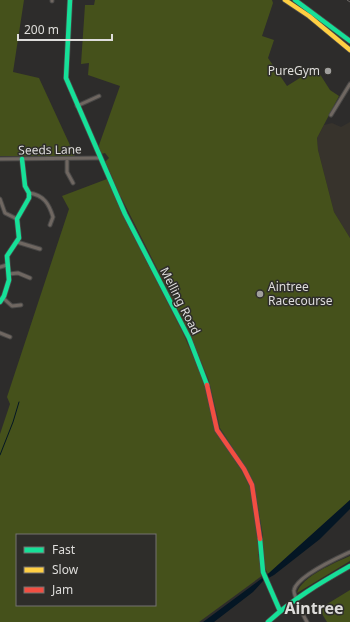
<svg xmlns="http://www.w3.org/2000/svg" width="350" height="622" font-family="'Noto Sans',sans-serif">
<rect width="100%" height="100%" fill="#2d2c2b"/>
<path fill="#37332c" d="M350,122V238L334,212L318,150L317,138L324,125L332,123L341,127Z"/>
<path fill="#45511b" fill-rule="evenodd" d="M0,0H24L13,72L39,78L75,156H0Z
M95,0H272L273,3L262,36L274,40L268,58L287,86L316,68L330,90L339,96L317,138L318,150L334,212L350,238V500L268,574L264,566V551L258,554L263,575L199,622H0V434L10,404L7,397L69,209L62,196L107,179L110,185L113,179L105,162L109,158L105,153L101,154L98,148L120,86L88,75L89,63L81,64L85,5H94ZM121,197L188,330L209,381L220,428L246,469L254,484L263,536L258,540L250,487L242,471L216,432L207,393L200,372L183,333L125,219L118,203ZM17,535H155V605H17Z
M350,556V561L297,593C301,577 336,562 350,556Z
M350,590V622H327L319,609Z"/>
<path fill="#041624" d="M350,500V509L320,539L274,575L263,581L253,592L214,622H203L269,573Z"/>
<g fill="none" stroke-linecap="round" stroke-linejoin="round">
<path stroke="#041624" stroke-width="1" d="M0,455L13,422L19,402"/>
<defs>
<path id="street" d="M52,1V0
M77,106L99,96
M331,115L350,84
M0,159L100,158
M67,159V172L73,183
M29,193C44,195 49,204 53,217L50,225
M0,199L5,213L17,219
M17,242L40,249
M0,267L7,265
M9,274L18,273L30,278
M3,298L12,306L21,305
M0,333L10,337
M307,622C304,617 293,594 294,590C297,576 337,558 350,552"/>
<path id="fast" d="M70,0L66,78L125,214L189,338L207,385
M295,0L350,41
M0,302L4,296L9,280L7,256L19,238L17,219L29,198V193L25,186L22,159
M260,539L263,572L280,611
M268,622C293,599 320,583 350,566"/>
<path id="slow" d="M285,0L309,16L350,50"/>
<path id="jam" d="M207,385L217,430L244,469L252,485L260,539"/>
</defs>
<use href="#street" stroke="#494847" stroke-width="5"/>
<use href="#fast" stroke="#494847" stroke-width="6"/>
<use href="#slow" stroke="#494847" stroke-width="6"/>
<use href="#jam" stroke="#494847" stroke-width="6"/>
<use href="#street" stroke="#6f6761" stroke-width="3"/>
<use href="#fast" stroke="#16e098" stroke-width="4.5"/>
<use href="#slow" stroke="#ffcf43" stroke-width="4.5"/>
<use href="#jam" stroke="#f24e42" stroke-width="4.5"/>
<path stroke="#6e6966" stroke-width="1" stroke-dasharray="8 4" stroke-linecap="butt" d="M347,0L350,2"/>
</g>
<g fill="#a09f9d" stroke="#2e2d2a" stroke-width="1.5">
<circle cx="328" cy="71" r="4"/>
<circle cx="260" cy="294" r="4"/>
</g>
<g text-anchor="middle" stroke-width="3" stroke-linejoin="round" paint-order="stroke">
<g font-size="12" fill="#dedddb" stroke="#2e2d2a" text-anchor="end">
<text x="320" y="75">PureGym</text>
<text x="268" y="291" text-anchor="start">Aintree<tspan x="268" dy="14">Racecourse</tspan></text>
</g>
<g font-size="12" fill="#dedddb" stroke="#2e2d2a">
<text transform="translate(50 150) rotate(-1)" y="4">Seeds Lane</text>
<text transform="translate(180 301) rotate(63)" y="4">Melling Road</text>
</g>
<g font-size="16" font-weight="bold" fill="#dedddb" stroke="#2e2d2a">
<text x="314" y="614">Aintree</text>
</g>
</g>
<rect x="16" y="534" width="140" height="72" fill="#2e2d2a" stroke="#747371"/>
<rect x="24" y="547" width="20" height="6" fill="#16e098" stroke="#747371"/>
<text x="52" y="554" font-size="12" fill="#dedddb">Fast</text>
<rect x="24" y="567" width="20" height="6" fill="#ffcf43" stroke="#747371"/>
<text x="52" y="574" font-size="12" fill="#dedddb">Slow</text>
<rect x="24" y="587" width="20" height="6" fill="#f24e42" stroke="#747371"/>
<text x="52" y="594" font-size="12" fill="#dedddb">Jam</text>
<path d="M18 34v6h94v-6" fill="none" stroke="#dedddb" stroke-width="2"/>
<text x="24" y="34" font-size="12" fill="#dedddb" stroke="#2e2d2a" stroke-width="3" paint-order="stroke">200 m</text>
</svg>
